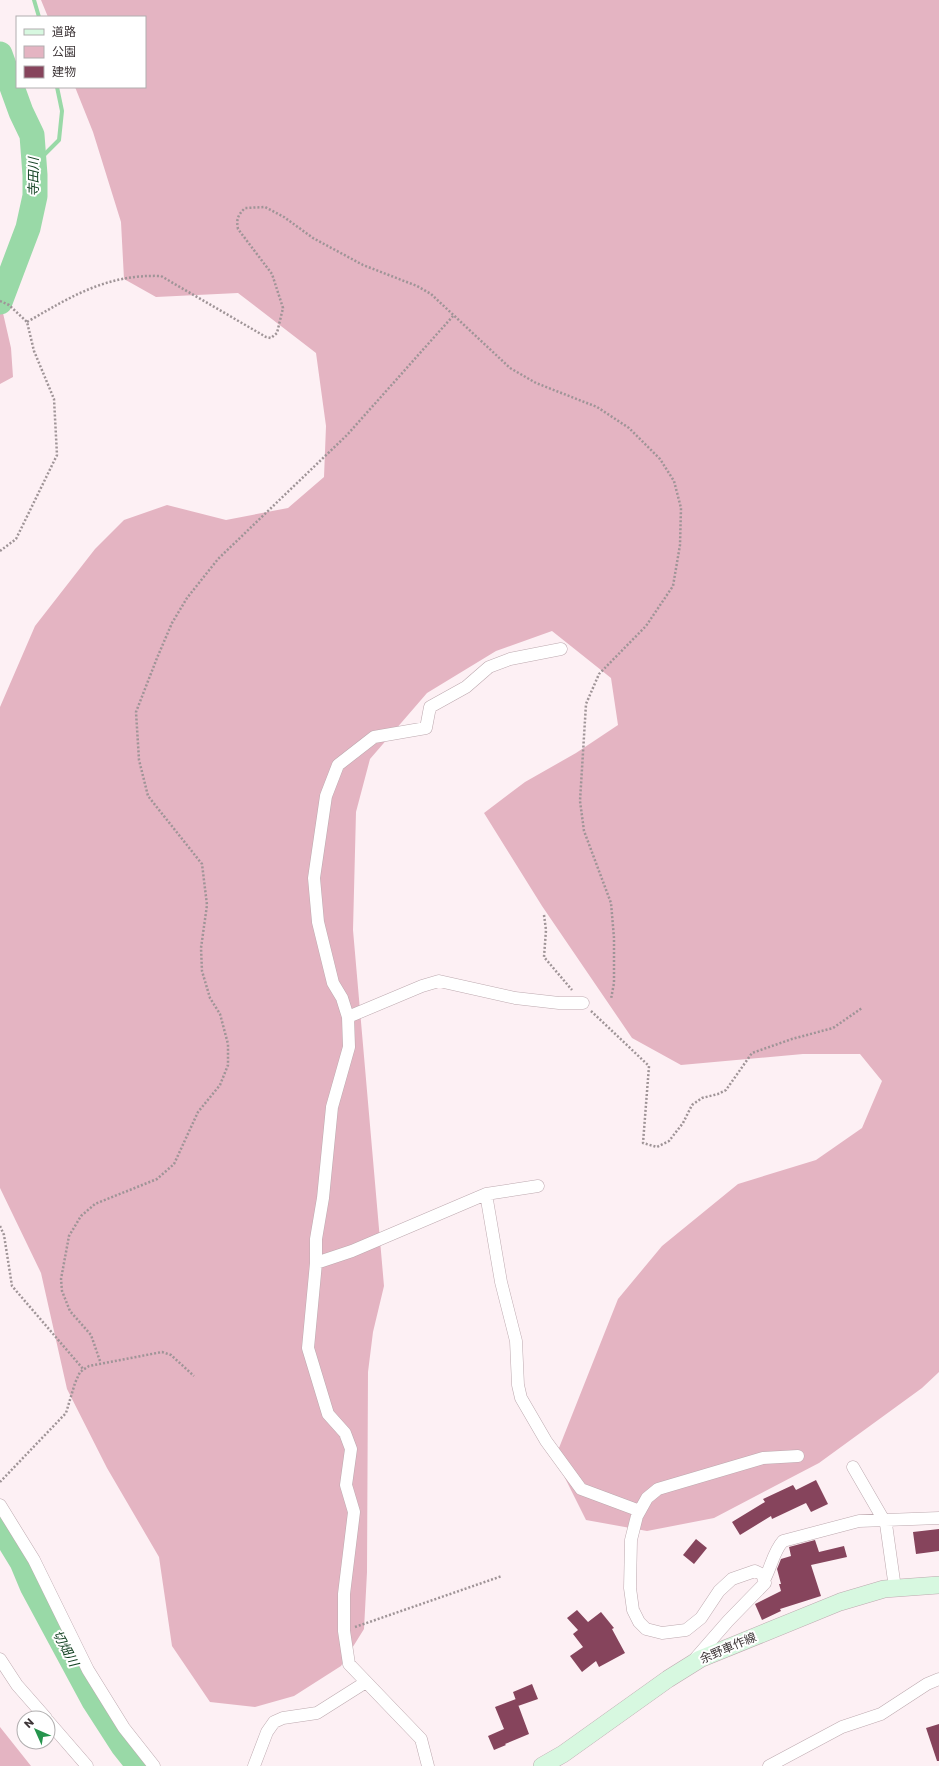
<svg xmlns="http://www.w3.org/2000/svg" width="939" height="1766" font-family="Poppins,'Noto Sans JP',sans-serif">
<rect width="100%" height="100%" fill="#fdf0f4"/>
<path fill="#e4b4c2" d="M41,0H939V1372L922,1388L819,1463L714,1518L647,1531L586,1520L555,1458L618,1299L662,1246L738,1184L816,1160L862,1128L882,1081L860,1054H803L681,1065L632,1038L542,906L484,813L525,782L576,753L618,725L611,678L552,631L496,651L427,693L370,759L356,812L353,930L384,1286L373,1332L368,1372L367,1572L364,1629L341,1666L294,1696L255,1707L210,1702L172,1646L159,1557L107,1468L67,1389L41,1273L0,1188V707L35,626L95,549L124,520L167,505L226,520L288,508L324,477L326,426L316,353L238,293L156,297L124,279L121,222L93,132L75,87H145V17H48Z
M0,300L11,348L13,377L0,384Z
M0,1727L31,1766H0Z"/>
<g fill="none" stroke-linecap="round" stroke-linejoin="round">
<path stroke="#99d9a7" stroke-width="4" d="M34,0L39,17
M35,162L39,160L59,140L62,111L57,87"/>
<path stroke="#99d9a7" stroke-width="25" d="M0,54L21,112L32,135L35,175V196L28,228L0,302
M0,1526L22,1562L32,1586L94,1701L123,1746L139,1766"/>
</g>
<path fill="#86445c" d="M816,1480L828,1504L811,1512L806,1503L772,1519L771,1516L740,1535L732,1522L765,1502L763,1499L793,1485L796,1490Z
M939,1529V1551L916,1554L913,1532Z
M696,1539L707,1548L694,1564L683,1555Z
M815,1540L819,1552L844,1546L847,1557L811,1565L821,1596L780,1609L781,1611L762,1620L755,1604L781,1591L779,1584H781L777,1569L781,1559L791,1556L789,1547Z
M577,1610L588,1622L601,1612L614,1628L612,1629L625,1653L599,1667L596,1661L582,1672L570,1656L583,1647L573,1634L578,1630L567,1618Z
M532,1684L538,1699L518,1706L513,1692Z
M516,1699L529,1734L505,1744L506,1745L494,1750L488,1736L504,1729L495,1707Z
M939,1724V1761H937L926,1728Z"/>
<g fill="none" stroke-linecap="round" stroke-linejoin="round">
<defs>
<path id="street" d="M348,1017L422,986L439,981L515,998L559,1003H583
M486,1194L501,1282L516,1341L518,1385L521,1398L546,1441L581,1489L640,1511
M316,1263L352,1251L486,1194L538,1186
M853,1467L886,1524L895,1588
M0,1505L34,1560L88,1670L124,1728L154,1766
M764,1580C771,1568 773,1552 783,1541L859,1521L939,1518
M0,1659L17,1685L46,1718
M694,1660L728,1621L765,1583L763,1575L755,1571L732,1579L719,1591L701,1618L686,1630L662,1633L646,1629L639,1622L633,1610L630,1588L631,1540L637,1516L647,1498L658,1489L763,1458L798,1456
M48,1721L87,1766
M254,1766L267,1732L274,1722L283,1718L317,1713L366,1682
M428,1766L421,1739L349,1664L344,1631V1594L354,1512L346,1485L351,1449L345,1433L328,1414L308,1348L316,1263V1239L323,1198L332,1107L349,1047L348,1017L342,998L333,983L318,922L314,878L326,796L338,765L374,737L426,728L430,707L466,687L489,667L510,659L561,649
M769,1766L842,1727L881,1714L927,1684L939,1679"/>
<path id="secondary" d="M542,1766L563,1754L668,1679L700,1659L840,1602L884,1589L939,1585"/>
</defs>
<use href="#street" stroke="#bda9af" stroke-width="13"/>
<use href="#secondary" stroke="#bda9af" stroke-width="18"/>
<path stroke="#9f9497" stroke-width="2.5" stroke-dasharray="2 2" stroke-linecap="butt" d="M0,301L9,305L27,322L34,351L54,399L57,455L16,539L0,551
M27,322C72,296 107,274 161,276L266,337L271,338L277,333L283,308L272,274L238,229C236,219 238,215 245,208L265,207L284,217L313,238L363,265L417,286L431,294L510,368L536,383L597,407L629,428L660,459L674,481L681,508L680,545L673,586L646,626L599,674L586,704L580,801L584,831L611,903L614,938V983L611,999
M544,915L546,930L544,957L572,990
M591,1011L649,1066L643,1143L657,1147L669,1141L683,1123L692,1105L702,1098L718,1094L726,1090L752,1053L792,1039L833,1028L862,1008
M0,1226L4,1235L12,1286L84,1370
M100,1361L91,1335L70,1311L62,1291L61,1279L69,1236L81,1216L95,1204L157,1179L174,1164L198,1112L220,1085L228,1065V1044L220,1014L210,998L202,971L201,948L207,905L202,864L148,796L139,760L136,712L157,658L172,623L187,598L218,559L347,435L453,316
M0,1482L66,1413L75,1383L80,1372L89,1366L162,1352L171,1355L194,1376
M355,1627L502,1576"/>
<use href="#street" stroke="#fff" stroke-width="12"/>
<use href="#secondary" stroke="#d7f8e0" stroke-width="17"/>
</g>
<g text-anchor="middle" stroke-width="4" stroke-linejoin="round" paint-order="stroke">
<g font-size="12" fill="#3d3537" stroke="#fff">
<text transform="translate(728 1648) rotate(-23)" y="4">余野車作線</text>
</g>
<g font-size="13" font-style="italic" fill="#0f3f1f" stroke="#fff">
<text transform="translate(33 177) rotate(-90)" y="5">寺田川</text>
<text transform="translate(66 1648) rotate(62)" y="5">切畑川</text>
</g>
</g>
<rect x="16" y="16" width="130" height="72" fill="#ffffff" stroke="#b1aeaf"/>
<rect x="24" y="29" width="20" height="6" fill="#d7f8e0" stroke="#b1aeaf"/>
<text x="52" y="36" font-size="12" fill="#3d3537">道路</text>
<rect x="24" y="46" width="20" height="12" fill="#e4b4c2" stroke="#b1aeaf"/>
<text x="52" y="56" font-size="12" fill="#3d3537">公園</text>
<rect x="24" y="66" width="20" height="12" fill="#86445c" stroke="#b1aeaf"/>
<text x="52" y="76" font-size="12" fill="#3d3537">建物</text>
<g transform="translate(36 1730) rotate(315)"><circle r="19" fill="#ffffff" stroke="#b1aeaf"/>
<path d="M0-3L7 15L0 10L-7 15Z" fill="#26944d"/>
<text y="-6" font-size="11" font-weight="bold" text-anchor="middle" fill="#3d3537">N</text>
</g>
</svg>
